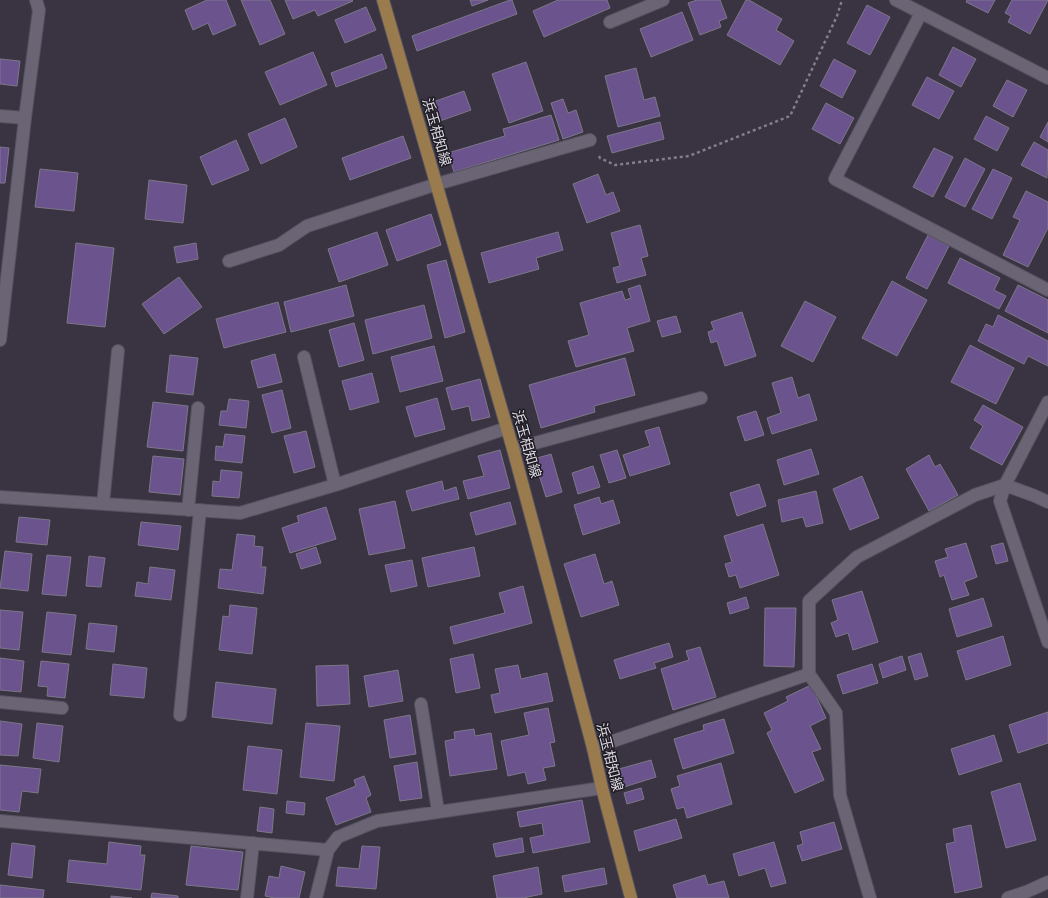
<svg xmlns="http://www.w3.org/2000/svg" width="1048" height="898" font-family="Signika,'Noto Sans JP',sans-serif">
<rect width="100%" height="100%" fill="#393342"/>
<path fill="#6b548e" stroke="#7d7788" d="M207,0H226L236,25L213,35L208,23L193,30L185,10Z
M241,0H270L285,34L260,45Z
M285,0H352L353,1L318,16L315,10L293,19Z
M470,0H488L472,6Z
M510,0H512L517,14L417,51L412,36Z
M558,0H607L610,8L544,37L533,11Z
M697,0H720L727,18L719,21L721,27L700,35L688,3Z
M746,0H749L782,19L776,30L794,41L780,65L727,35Z
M967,0H995L988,13L966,2Z
M1012,0H1048L1030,34L1008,22L1011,16L1005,13Z
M867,5L890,17L870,55L847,43Z
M366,7L376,30L345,43L335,20Z
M682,12L693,40L651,57L640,29Z
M953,47L976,59L961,87L939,75Z
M313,52L327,85L280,105L265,72Z
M382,54L387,68L336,87L331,73Z
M0,59L20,61L17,86L0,84Z
M834,59L856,71L842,98L820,86Z
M526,62L543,111L509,123L492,74Z
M636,68L644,100L655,97L660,116L618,127L605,76Z
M927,77L954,91L939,119L912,105Z
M1007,80L1027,90L1013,117L993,106Z
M464,91L471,110L440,121L433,102Z
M563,99L568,113L576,110L583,132L563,139L551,103Z
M826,103L854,118L840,144L812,129Z
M551,115L559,140L454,172L448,153L505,136L503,129Z
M986,116L1009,128L997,151L974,139Z
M285,118L297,147L261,164L248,134Z
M660,122L664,139L612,153L607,136Z
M1048,122V142L1040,137Z
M403,136L411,158L350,180L342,158Z
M236,140L249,170L212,185L200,157Z
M1034,142L1048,150L1047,178L1021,165Z
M0,147L9,148L5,183H0Z
M934,148L953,157L933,197L913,187Z
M965,158L985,169L965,207L945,197Z
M40,169L78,173L74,211L35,207Z
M993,169L1012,178L992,219L972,209Z
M598,174L606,195L613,192L620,211L587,223L573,184Z
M149,180L187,185L183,223L145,219Z
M1026,191L1048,202V228L1028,267L1003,255L1020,220L1013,217Z
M431,214L441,245L397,261L386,230Z
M640,225L648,256L641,258L646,275L617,283L613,268L620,266L611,233Z
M377,232L388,265L339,282L328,249Z
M558,232L563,250L536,258L539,269L489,283L481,253Z
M928,235L949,246L927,289L906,278Z
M76,243L114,248L105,327L67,323Z
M196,243L198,259L177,263L174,247Z
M960,258L1000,278L994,290L1006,296L999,309L948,283Z
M446,260L465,332L445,338L427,265Z
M179,277L202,307L164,334L142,304Z
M892,281L927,300L897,356L862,338Z
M346,285L354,316L291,332L284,302Z
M640,285L650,321L627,328L634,351L576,367L568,341L589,335L580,303L622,291L625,300L631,298L628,289Z
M1018,285L1048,300V333L1005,311Z
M805,301L836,317L813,362L781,346Z
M278,302L286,332L224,348L216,319Z
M424,305L432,338L373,354L365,320Z
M742,312L756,356L725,366L717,341L711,343L708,332L714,330L711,322Z
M998,315L1048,341V366L1028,356L1024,364L978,341L986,324L993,327Z
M676,316L681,332L662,337L657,321Z
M354,323L364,360L339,367L329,330Z
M970,345L1014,368L996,404L951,382Z
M434,346L443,381L400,392L391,357Z
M275,354L282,382L258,388L251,361Z
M170,355L198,358L193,395L166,392Z
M625,358L635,395L594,406L595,412L541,428L529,385Z
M372,373L379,402L350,410L342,381Z
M792,377L798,398L809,394L817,420L772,434L767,418L781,413L772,383Z
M480,379L490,417L472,421L469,406L452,410L446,388Z
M282,390L291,428L272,433L262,395Z
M437,398L445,429L415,437L406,407Z
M229,399L249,401L246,428L219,425L221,411H227Z
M153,402L188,406L183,451L147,447Z
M983,405L1023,427L1002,465L970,448L983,426L974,420Z
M756,411L764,435L745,441L737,417Z
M659,427L670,464L630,476L623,455L650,446L645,431Z
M306,431L315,467L294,473L284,436Z
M225,434L245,436L242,463L215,460L216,446L223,447Z
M811,449L819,474L784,485L777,460Z
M500,450L510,488L468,499L463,481L484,476L478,456Z
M617,450L626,478L609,483L600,455Z
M551,454L562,492L546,497L534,459Z
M929,455L935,467L940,464L958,495L929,511L906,469Z
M153,456L184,459L180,495L149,492Z
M593,466L600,487L578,494L572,473Z
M221,470L242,472L239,498L212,496L213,481L220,482Z
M862,476L879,518L850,530L833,489Z
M442,481L444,491L456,487L459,499L412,511L406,491Z
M759,484L766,506L737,516L730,493Z
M816,491L823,523L806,527L803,517L782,522L778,500Z
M599,497L601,504L613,500L620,523L583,535L574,505Z
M395,501L405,548L369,555L359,509Z
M510,502L516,524L476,535L470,513Z
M326,507L336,539L290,553L282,528L299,522L297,516Z
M19,517L50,520L47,545L16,542Z
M141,522L181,526L178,550L138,545Z
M763,524L779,575L740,588L736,575L729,577L725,564L732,562L724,536Z
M237,534L255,536L254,546L263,547L261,567H266L263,594L218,588L220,569L232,570Z
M966,543L977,577L964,582L969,595L952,600L944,575L940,577L935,561L948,557L945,549Z
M1003,543L1008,561L996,564L991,546Z
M316,547L321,563L301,569L296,554Z
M474,547L480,576L428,587L422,558Z
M5,551L32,554L28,591L0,588Z
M595,554L604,584L612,581L619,605L581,617L564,564Z
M47,555L71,557L66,596L42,594Z
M89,556L105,558L101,587L86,586Z
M412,560L417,586L391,592L385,565Z
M150,567L175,570L171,600L135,596L137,582L148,584Z
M523,586L532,623L454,644L450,627L505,613L499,593Z
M862,591L878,642L853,650L848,633L836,637L831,623L838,620L832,600Z
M746,597L749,608L730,614L727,603Z
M983,598L992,626L957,637L949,609Z
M230,605L257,608L252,654L219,650L223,616L229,617Z
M765,608H796L794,667L764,666Z
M0,610L23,612L19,650L0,648Z
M47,612L76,615L71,655L42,652Z
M89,623L117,626L114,652L86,649Z
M1003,636L1011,665L966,680L957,651Z
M669,643L673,657L654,663L656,668L620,679L614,660Z
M700,647L716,697L673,710L661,669L689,660L686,651Z
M921,653L928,676L915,680L908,657Z
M473,654L480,688L456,693L450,659Z
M902,656L906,670L883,678L879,664Z
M0,658L24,661L21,692L0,690Z
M41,661L69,664L65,698L47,696L48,687L38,686Z
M113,664L147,668L144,698L110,695Z
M872,664L878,683L843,694L837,675Z
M348,665L350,704L317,706L316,666Z
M518,665L521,679L547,673L553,701L495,713L491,695L500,693L495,669Z
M398,670L403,701L369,707L364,676Z
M216,682L276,689L272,724L212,717Z
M811,685L826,718L810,726L821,749L812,752L824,780L795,793L767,733L772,730L764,713L788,701L786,697Z
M548,708L555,742L550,743L555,766L543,768L546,780L528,784L525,772L508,776L501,741L529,735L524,713Z
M1048,712V743L1018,753L1009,725Z
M410,715L416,754L390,758L384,720Z
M724,719L734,753L683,769L674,739L704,730L703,725Z
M0,721L22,724L18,756L0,755Z
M37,723L63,726L59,762L33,758Z
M306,723L340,726L334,781L300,777Z
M474,729L475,736L491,733L497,769L450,776L445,741L455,739L454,732Z
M994,735L1002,761L959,775L951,749Z
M248,746L282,750L277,794L243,790Z
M651,760L656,777L624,787L619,769Z
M417,762L422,798L400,801L394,766Z
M721,763L732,804L687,818L684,807L677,809L671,789L680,786L677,776Z
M0,765L41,769L38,793L22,791L19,812L0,810Z
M364,776L371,795L366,798L371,812L336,825L326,798L356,786L354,780Z
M1020,783L1036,840L1006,848L991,792Z
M641,788L644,799L627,804L624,793Z
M582,800L590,842L533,853L530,838L544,835L542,823L520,827L517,812Z
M287,801L305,803L304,815L286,813Z
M260,807L274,809L272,833L257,831Z
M676,819L682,838L639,851L634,831Z
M834,822L842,849L802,861L797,846L803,844L800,832Z
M971,825L982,887L955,893L946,844L955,842L953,829Z
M522,838L524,852L496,857L493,844Z
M109,842L141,846L140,855H145L141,890L67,882L69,860L107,864Z
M774,842L786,883L771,887L765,868L739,876L733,854Z
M12,843L35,846L32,878L8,875Z
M191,846L243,852L238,890L186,885Z
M362,846L380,847L376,889L336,886L338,867L359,869Z
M281,866L305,872L299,898H274L265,896L269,876L279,878Z
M538,867L542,894L523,898H497L493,876Z
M604,868L607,884L565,892L562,876Z
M705,875L708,885L724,881L729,898H677L673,885Z
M0,885L44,890L43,898H0Z
M152,893L178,896V898H151Z
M111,896L132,898H111Z"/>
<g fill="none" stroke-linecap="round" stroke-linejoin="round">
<defs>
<path id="minor" d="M896,0L1048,78
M921,13L835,179L1048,290
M610,22L663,0
M0,116L25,118
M229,261L279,245L307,226L437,184L590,140
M0,340L25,118L39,10L36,0
M304,357L335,485
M1048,402L1005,485L1000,501L1048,642
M513,449L701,398
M0,497L240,513L335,485L507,428
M103,504L118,351
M188,510L198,408
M809,674L836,713L840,795L870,898
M0,702L62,708
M421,704L438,811
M180,715L200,510
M593,748L809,674V601L857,557L975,495L1005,485L1035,496L1048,502
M0,821L328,850
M247,898L253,843
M316,898L328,850L338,837L377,821L602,788
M1008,898L1026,892L1048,882"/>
<path id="major" d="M383,0L513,449L593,748L602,788L631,898"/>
</defs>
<use href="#minor" stroke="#55515d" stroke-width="14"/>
<use href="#major" stroke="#55515d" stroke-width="14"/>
<path stroke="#837e8b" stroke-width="2.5" stroke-dasharray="3 3" stroke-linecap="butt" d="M599,156L600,158L615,165L689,156L790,116L837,16L842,0"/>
<use href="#minor" stroke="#6a6475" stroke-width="12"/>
<use href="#major" stroke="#9a7b4d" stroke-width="12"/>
</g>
<g text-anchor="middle" stroke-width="3" stroke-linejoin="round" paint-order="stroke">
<g font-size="14" fill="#dfdbe5" stroke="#1f1c23">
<text transform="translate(437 132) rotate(74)" y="5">浜玉相知線</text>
<text transform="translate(527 444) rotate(74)" y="5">浜玉相知線</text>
<text transform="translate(610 757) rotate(76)" y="5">浜玉相知線</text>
</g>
</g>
</svg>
